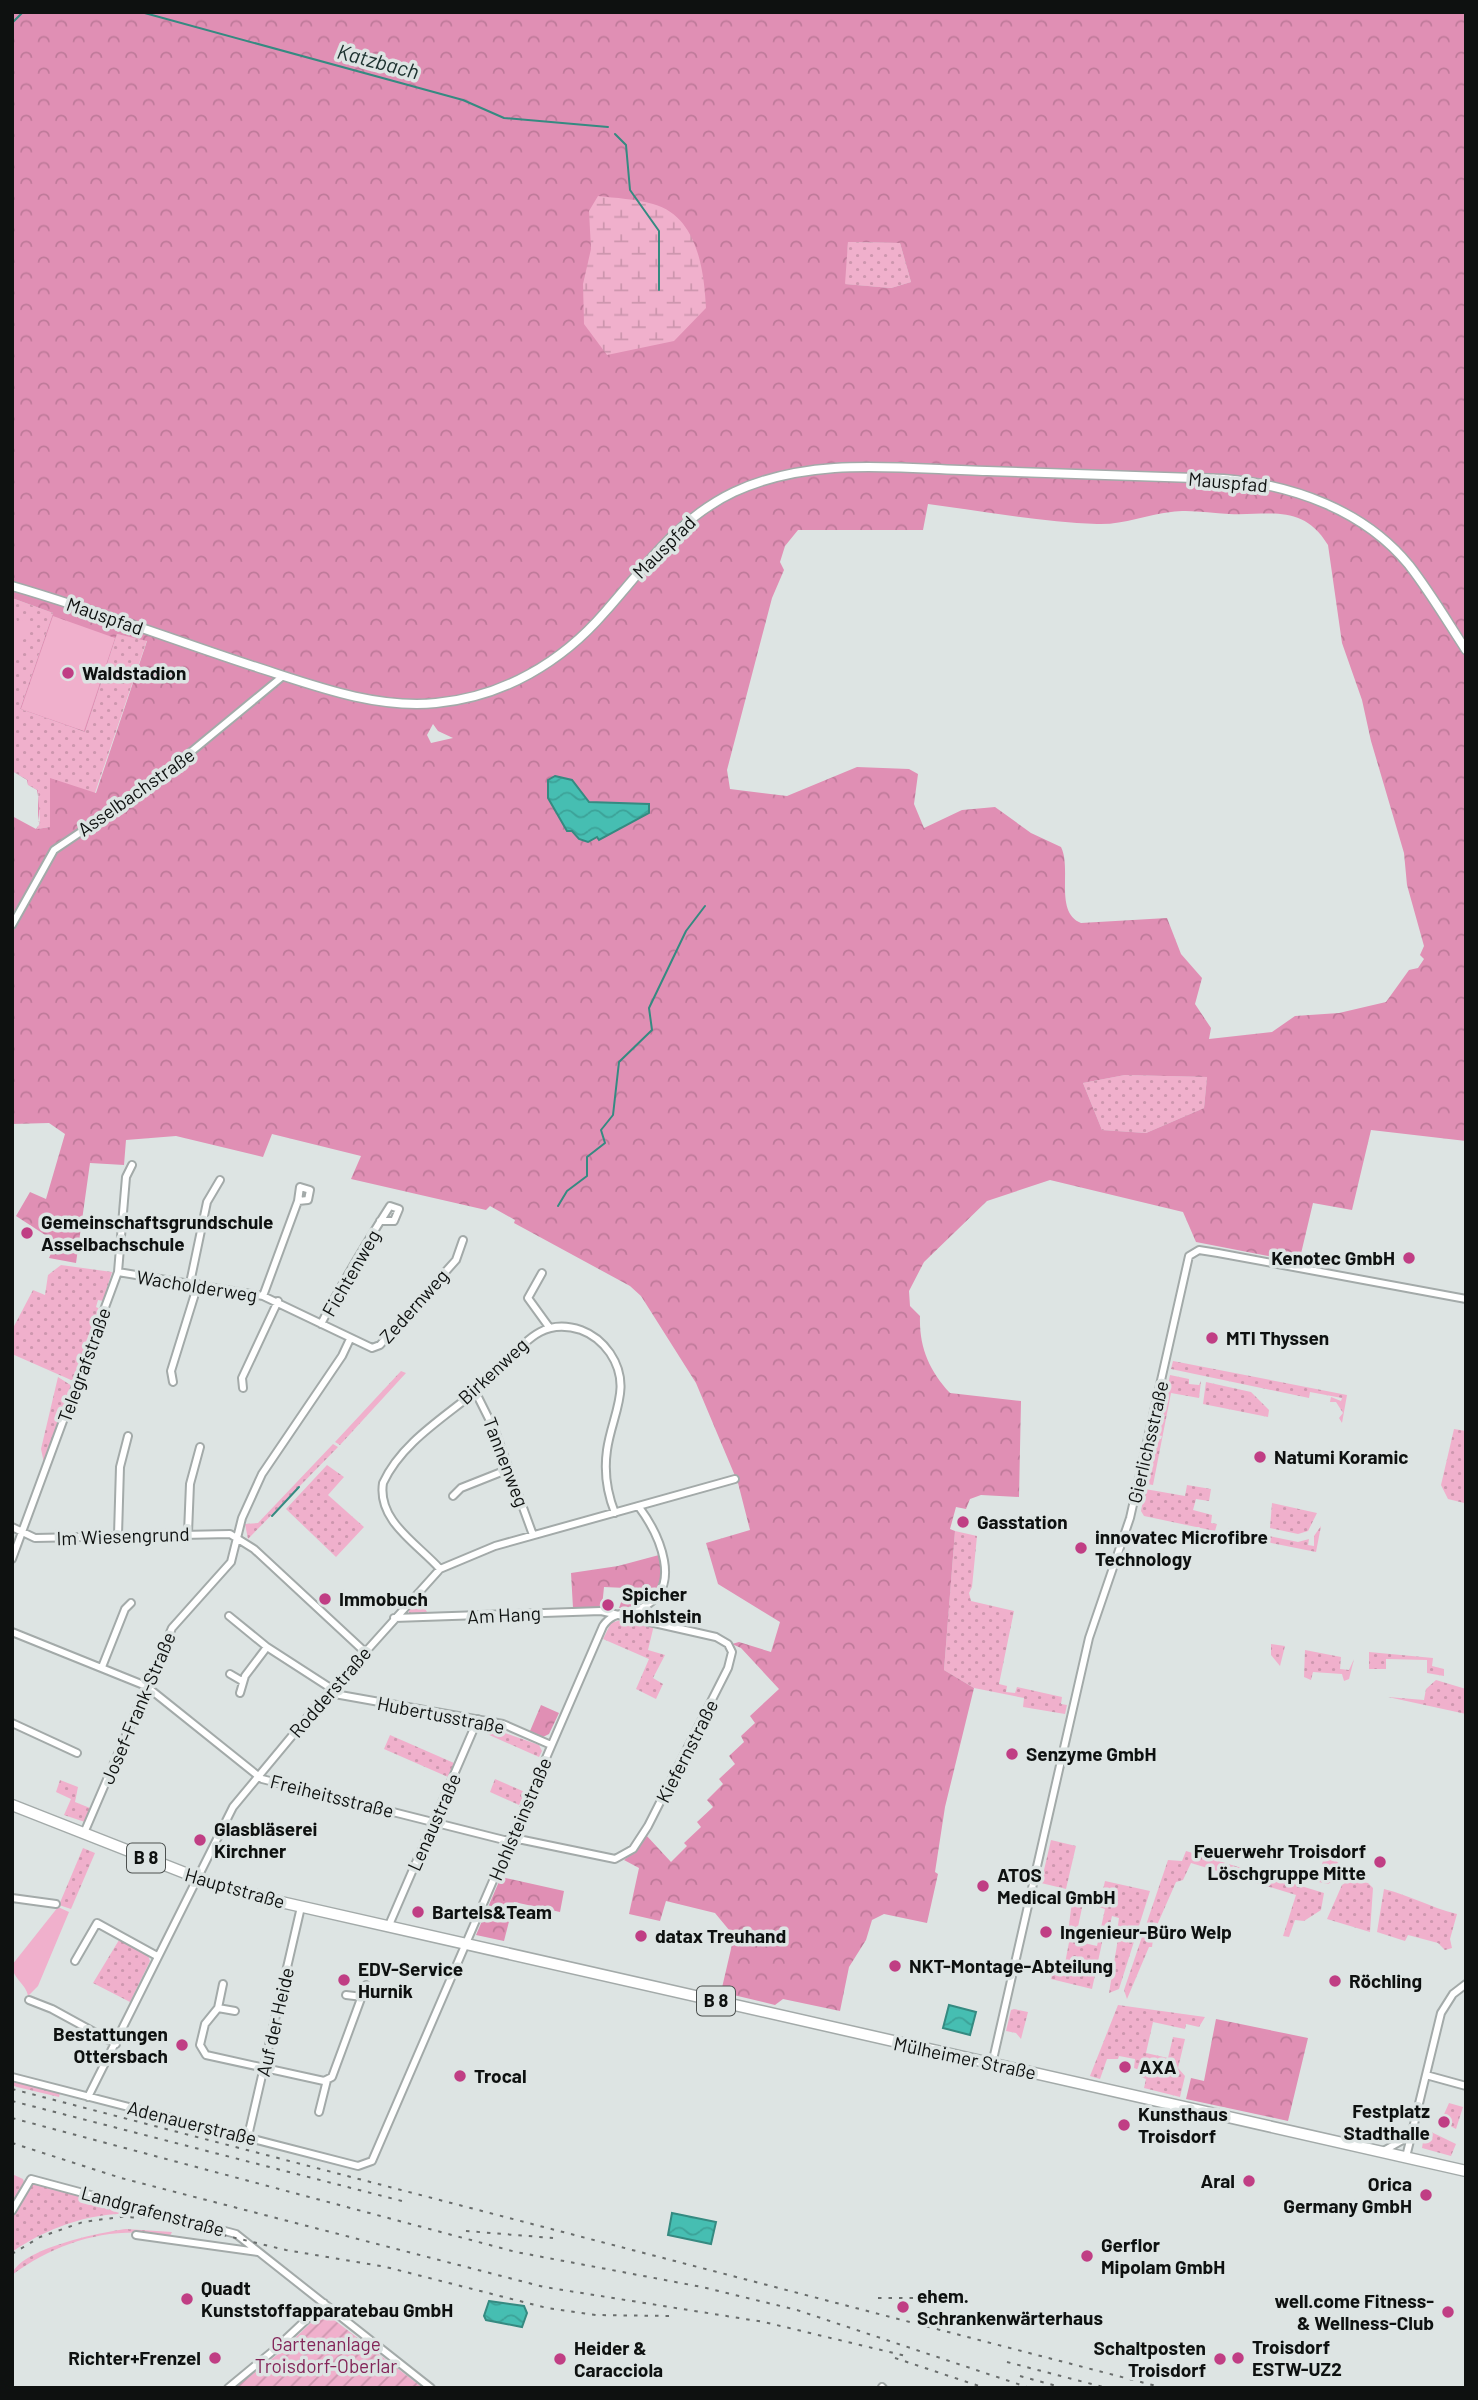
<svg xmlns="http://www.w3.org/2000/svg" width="1478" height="2400" font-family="Barlow,sans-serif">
<defs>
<pattern id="grass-dots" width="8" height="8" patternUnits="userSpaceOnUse" patternTransform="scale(1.75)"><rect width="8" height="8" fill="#f0b0cc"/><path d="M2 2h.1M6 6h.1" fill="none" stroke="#cd96ae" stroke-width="1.8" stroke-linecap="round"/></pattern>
<pattern id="forest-crowns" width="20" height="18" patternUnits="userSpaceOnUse" patternTransform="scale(1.75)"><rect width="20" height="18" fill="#e08fb4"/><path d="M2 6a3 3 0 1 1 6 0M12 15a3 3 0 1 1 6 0" fill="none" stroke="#bf7a9a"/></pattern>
<pattern id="wetland-marsh" width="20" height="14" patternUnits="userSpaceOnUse" patternTransform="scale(1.75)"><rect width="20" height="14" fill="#f0b0cc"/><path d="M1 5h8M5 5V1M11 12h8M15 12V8" fill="none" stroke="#cd96ae"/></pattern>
<pattern id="garden-furrows" width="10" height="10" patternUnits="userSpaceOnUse" patternTransform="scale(1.75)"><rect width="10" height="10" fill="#f0b0cc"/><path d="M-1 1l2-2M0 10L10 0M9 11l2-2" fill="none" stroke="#cd96ae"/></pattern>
<pattern id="water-waves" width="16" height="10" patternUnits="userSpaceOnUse" patternTransform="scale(1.75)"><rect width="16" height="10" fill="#46beb2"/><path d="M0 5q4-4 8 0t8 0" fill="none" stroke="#3ca298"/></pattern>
</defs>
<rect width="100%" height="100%" fill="#dde4e3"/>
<path fill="url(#grass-dots)" d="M848,242L900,243L911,282L891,288L844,284Z
M12,598L53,613L20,709L85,732L117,634L147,640L95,793L50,827L37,829L40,823L38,790L28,785V780L12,771Z
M1125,1075L1207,1077L1204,1108L1146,1133L1102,1130L1083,1083Z
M61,1265L112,1272L103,1301L98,1300L96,1307L100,1309L75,1379L71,1380L12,1354V1330L33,1290L45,1295L48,1275Z
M1173,1361L1347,1395L1342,1423L1339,1418L1343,1413L1336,1402H1330L1331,1397L1341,1401L1342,1398L1310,1392L1309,1398L1171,1369Z
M401,1371L406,1373L340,1445L335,1442Z
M1170,1375L1189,1379V1384L1199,1385L1201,1381L1199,1398L1171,1393L1153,1485L1147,1484L1156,1440L1161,1439L1162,1436L1157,1435Z
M58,1377L72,1386L44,1463L41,1449Z
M1206,1382L1251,1392L1269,1410L1268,1417L1203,1404Z
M1454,1429L1466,1431L1464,1503L1448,1499L1441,1485Z
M333,1444L338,1447L248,1539L245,1524L258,1523Z
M327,1465L344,1477L328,1495L364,1527L336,1557L286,1509Z
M1187,1485L1211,1489L1209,1501L1196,1499L1193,1510L1212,1515L1211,1523L1217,1524L1215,1531L1144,1516L1141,1511L1145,1489L1185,1496Z
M1272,1503L1317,1513L1308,1531L1298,1534L1270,1528Z
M1321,1526L1316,1552L1226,1534L1229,1528L1298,1542L1309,1539L1308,1545L1314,1546V1536Z
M955,1531L977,1536L972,1587L969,1593L971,1601L1014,1611L999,1684L1007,1686L1006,1692L1015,1693L1017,1687L1062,1697L1061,1704L1067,1705L1065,1714L1023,1707L1024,1698L974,1688L944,1670Z
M419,1597L428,1614L410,1615L408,1610Z
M627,1618L654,1625L648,1650L665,1655L653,1678L663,1684L656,1699L636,1689L649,1659L603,1639L611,1623Z
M1271,1644L1285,1646L1280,1666L1271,1655Z
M1305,1650L1341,1657L1340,1669L1349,1670L1354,1659L1349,1679L1344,1681L1342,1674L1313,1672L1311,1680L1304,1677Z
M1369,1652L1433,1658L1432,1666L1444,1669V1676L1427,1673V1660L1386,1659V1669H1369Z
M1436,1680L1466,1689V1714L1388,1697L1424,1700L1426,1689Z
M483,1725L539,1745L542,1751L539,1757L478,1730Z
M390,1735L454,1763L448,1777L384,1749Z
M495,1779L525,1792L519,1805L490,1792Z
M60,1780L78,1787L75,1802L90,1808L85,1822L64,1815L71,1799L56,1792Z
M1051,1840L1076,1846L1066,1889L1041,1883Z
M83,1848L95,1853L71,1909L59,1905Z
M1326,1850L1342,1867L1340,1876L1328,1884L1305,1879V1871L1319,1875Z
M1186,1851L1324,1893L1321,1910L1304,1921L1295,1920L1289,1937L1283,1936L1296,1895L1191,1863L1183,1880L1176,1882L1154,1932L1152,1947H1149L1127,1999L1124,1990L1168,1860L1182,1861Z
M1350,1880L1368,1883L1373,1888L1370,1932L1327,1919L1342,1885Z
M1105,1881L1150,1891L1119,1989L1109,1993L1119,1933L1117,1932L1119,1918L1112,1916L1109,1929H1105L1092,1989L1051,1979L1053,1971L1063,1974L1070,1937L1068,1933L1072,1901L1083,1903L1075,1941L1097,1946L1105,1909L1099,1907Z
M1384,1889C1412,1896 1429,1907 1457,1914L1450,1939L1452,1948L1445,1950L1438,1943L1408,1935L1405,1941L1377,1932Z
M119,1940L148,1955L150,1961L130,2002L93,1983Z
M1118,2005L1205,2017L1199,2027L1186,2024L1185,2029L1153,2022L1146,2053L1168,2058L1173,2037L1185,2039L1178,2068L1185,2076L1180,2097L1144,2088L1146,2079L1141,2077L1142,2071L1134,2068L1135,2059L1119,2056L1118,2059H1107L1100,2079L1090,2076Z
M1014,2009L1028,2012L1021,2039L1016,2033L1006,2031L1011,2010Z
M12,2080L60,2093L59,2097L17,2087L12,2085Z
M1449,2103L1463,2107L1456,2129L1441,2121Z
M1425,2129L1456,2144L1451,2156L1422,2148Z
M12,2174L23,2179L24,2184L12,2204Z
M36,2183L144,2210L141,2214C95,2211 50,2226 12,2252C12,2228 11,2195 36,2183Z
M126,2229L172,2232L170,2236C113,2225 58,2241 12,2275C19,2249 101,2232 126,2229Z"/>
<path fill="url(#forest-crowns)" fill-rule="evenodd" d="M12,12H1466V1141L1371,1130L1352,1210L1313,1203L1299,1262L1196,1242L1183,1212L1050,1180L987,1201L924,1262L909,1291L910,1306L920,1316C919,1347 929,1370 950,1393L1021,1401L1019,1497L981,1495L970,1499L966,1509L956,1507L950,1529L955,1531L944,1670L974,1688L945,1807L935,1872L938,1874L927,1923L884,1914L872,1920L866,1940L849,1967L840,2011L783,1999L775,2005L721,1992L734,1936L715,1913L666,1901L660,1921L629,1914L639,1868L624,1860L633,1853L646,1835L671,1862L687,1846L684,1843L701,1827L697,1822L713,1807L707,1800L723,1784L719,1779L735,1764L729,1756L744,1742L741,1736L755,1723L750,1716L779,1689L741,1648L732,1644L739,1642L771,1652L780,1622L718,1584L706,1543L750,1530L738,1483L696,1383L641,1296L630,1286L514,1223L515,1220L490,1206L486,1210L351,1179L361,1156L272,1134L263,1157L176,1136L126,1140L124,1165L90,1163L76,1263L49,1258L56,1242L16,1216L30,1192L46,1199L65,1134L49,1123L12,1124V816L36,829L40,823L38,821C40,811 39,801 37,790L28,785L27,780L12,771L28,780V785L38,790V821L40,822L37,829L50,827V778L96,793L147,641L117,634L85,732L20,709L53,613L12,598ZM848,242L900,243L911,282L891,288L845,284ZM928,504C983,511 1041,522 1097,524C1123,525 1146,515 1171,512C1189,509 1210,513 1229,514C1270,516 1302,503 1328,545L1342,643L1362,700L1371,741L1404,853L1407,885L1424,946L1420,955L1424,959L1418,968L1409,970L1386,1002L1339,1013L1295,1016L1272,1032L1209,1039L1211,1028L1195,1004L1202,978L1181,954L1167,918L1081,923C1054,912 1072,869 1061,847L1031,833L995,807L962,810L924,828L914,804L918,774L909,769L857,767L787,796L730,789L727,770L772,598L784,570L780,562L785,546L798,530H923ZM433,724L438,731L453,738L431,743L427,735ZM555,776L572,780L589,802L649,804L597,837L567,831L548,798V780ZM1125,1075L1207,1077L1204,1108L1146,1133L1102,1130L1083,1083Z
M659,1555C667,1586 650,1608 619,1608L626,1588L604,1587L602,1607L573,1608L571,1573L618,1566Z
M541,1705L559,1713L549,1734L543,1737L530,1731Z
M501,1877L564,1891L560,1912L514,1902L504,1941L476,1935Z
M1216,2019L1308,2038L1288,2121L1186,2099L1191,2078L1204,2081Z"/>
<path fill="url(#wetland-marsh)" d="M598,196C616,198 635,199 653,204C697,216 704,269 706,308L674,341L607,355L584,324L583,284L591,249L589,211Z"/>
<path fill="#f0b0cc" d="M53,616L115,638L84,731L21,709Z
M16,617L17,621L26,620L29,638L21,640L23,652L12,654V618Z
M58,1907L69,1912L38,1986L28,1996C27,1985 12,1978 12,1965Z"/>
<path fill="url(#garden-furrows)" d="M329,2316L423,2388H235L278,2354L317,2317Z"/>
<path fill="url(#water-waves)" stroke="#358a81" stroke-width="2" d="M555,776L572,780L589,802L649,804V813L599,840L597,837L588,842L579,839L572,831H567L548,798V780Z
M949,2005L976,2012L970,2035L943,2028Z
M672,2213L716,2222L711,2244L668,2235Z
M489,2301L524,2306L527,2313L522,2327L486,2320L484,2316Z"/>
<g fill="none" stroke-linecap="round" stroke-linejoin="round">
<path stroke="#358a81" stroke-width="2" d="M141,12L463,100L504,118L608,127
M12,23L23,12
M615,134L626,145L630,190L659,231V290
M558,1206L567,1191L587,1176V1157L605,1143L601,1130L613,1115L619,1062L652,1030L649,1008L686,931L705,906
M272,1516L299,1487"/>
<defs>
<path id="minor" d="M12,925L54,850L152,784L283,676
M118,1272L263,1296L372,1348L380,1345L456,1260L463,1240
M542,1273L528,1298L549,1327
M190,1283L207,1202L220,1180
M263,1296L298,1201L300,1187L310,1190L308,1200L298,1201
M321,1324C342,1283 365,1245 390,1206L399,1209L394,1221H380
M173,1382L171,1371L198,1284
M243,1388L242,1378L278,1301
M475,1391L495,1431L533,1535
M453,1496L461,1488L509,1469
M12,1527L35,1538L230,1534L254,1549L365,1652
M188,1533L190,1484L200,1447
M118,1535L120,1467L128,1436
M12,1559L118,1272L126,1177L132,1165
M440,1569C418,1544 377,1521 383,1483C406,1433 465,1407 501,1368C525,1343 542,1317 581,1330C592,1334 603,1343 610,1353C633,1387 612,1414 607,1450C604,1471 607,1493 615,1513
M229,1616L267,1647
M12,1632L146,1686L262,1779L504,1840H523L615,1859L633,1849L648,1826L728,1668L732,1652L728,1644L716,1637L601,1611L394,1618
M102,1667L125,1609L131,1603
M230,1674L242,1681
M240,1693L245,1676L267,1647L332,1689
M329,1693L503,1724L551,1745
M12,1723L77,1753
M84,1833L172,1628L231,1562L242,1518L262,1474L342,1356L350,1339
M12,1898L56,1904
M389,1925L478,1719
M75,1961L97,1923L157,1956
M223,1984L218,2008L205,2024L200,2045L206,2055L324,2081L332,2077L366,1985
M346,1995L363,1997
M29,2000L52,2009L116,2044
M218,2008L235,2011
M992,2064L1089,1638L1130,1518L1189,1256L1199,1250L1218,1253L1466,1299
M1426,2075L1466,2086
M12,2077L358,2166L372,2161L603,1626C613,1611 626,1615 641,1608C685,1589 659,1534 639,1507
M88,2097L233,1807L316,1707L440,1569L495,1546L735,1479
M319,2112L327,2080
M248,2136L301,1907
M1385,2150L1410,2136
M1406,2157L1441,2013L1453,1994L1466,1984
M12,2211L31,2179L236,2234L431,2388
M136,2235L258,2252
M882,2387L883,2388
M228,2388L273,2351L324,2303"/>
<path id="tertiary" d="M12,586C92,609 171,639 250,665C310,684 372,709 436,703C503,697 562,662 605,612C645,567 677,519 734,492C813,455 903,469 987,471C1066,474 1145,476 1224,479C1293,485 1364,510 1409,565C1430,592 1447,621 1466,650"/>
<path id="primary" d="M12,1805L208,1882L281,1902L1466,2171"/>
</defs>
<use href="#minor" stroke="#a3aaa9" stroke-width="10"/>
<use href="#tertiary" stroke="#a3aaa9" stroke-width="11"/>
<use href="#primary" stroke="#a3aaa9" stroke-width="13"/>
<use href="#minor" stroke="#fff" stroke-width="6"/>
<use href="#tertiary" stroke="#fff" stroke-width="8"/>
<use href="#primary" stroke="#fff" stroke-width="10"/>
<path stroke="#696d6c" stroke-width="2" stroke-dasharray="3.5 7" stroke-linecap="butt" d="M12,2089L1164,2388
M12,2101L402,2201
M12,2118L516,2252L702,2287L797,2310L1030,2388
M12,2143L121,2178L544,2287L764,2322L906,2356
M466,2231L553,2238
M12,2254L40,2237L83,2222L120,2217L152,2218L286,2250L386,2267L547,2308L596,2315L669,2316
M878,2298H924
M895,2358L985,2388
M1007,2362L1107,2388
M1020,2376L1064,2388"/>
</g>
<g fill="#c03e84" stroke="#dde4e3" stroke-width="2.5">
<circle cx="68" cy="673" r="7"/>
<circle cx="27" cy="1233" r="7"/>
<circle cx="1409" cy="1258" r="7"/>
<circle cx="1212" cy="1338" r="7"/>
<circle cx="1260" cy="1457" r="7"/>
<circle cx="963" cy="1522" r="7"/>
<circle cx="1081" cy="1548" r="7"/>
<circle cx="325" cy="1599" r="7"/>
<circle cx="608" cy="1605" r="7"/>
<circle cx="1012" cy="1754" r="7"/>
<circle cx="200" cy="1840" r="7"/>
<circle cx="1380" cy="1862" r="7"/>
<circle cx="983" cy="1886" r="7"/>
<circle cx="418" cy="1912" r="7"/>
<circle cx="1046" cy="1932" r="7"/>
<circle cx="641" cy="1936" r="7"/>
<circle cx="895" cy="1966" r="7"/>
<circle cx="344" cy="1980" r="7"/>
<circle cx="1335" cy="1981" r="7"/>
<circle cx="182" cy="2045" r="7"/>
<circle cx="1125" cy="2067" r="7"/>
<circle cx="460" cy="2076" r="7"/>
<circle cx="1444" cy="2122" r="7"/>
<circle cx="1124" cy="2125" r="7"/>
<circle cx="1249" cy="2181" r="7"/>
<circle cx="1426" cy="2195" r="7"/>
<circle cx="1087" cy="2256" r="7"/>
<circle cx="187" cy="2299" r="7"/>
<circle cx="903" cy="2307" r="7"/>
<circle cx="1448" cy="2312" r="7"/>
<circle cx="215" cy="2358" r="7"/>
<circle cx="1238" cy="2358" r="7"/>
<circle cx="560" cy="2359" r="7"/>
<circle cx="1220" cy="2359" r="7"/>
</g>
<g text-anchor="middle" stroke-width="7" stroke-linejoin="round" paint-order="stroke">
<g fill="#dde4e3" stroke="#4c504f" stroke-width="2">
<rect x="127" y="1843.5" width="38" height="29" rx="5"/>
<rect x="697" y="1986.5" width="38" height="29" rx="5"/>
</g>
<g font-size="18" font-weight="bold" fill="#0e1110">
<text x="146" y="1864">B 8</text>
<text x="716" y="2007">B 8</text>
</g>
<g font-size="19" fill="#0e1110" stroke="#dde4e3">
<text transform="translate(1228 482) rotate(5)" y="7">Mauspfad</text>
<text transform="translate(664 547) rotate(-45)" y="7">Mauspfad</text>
<text transform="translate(105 616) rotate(19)" y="7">Mauspfad</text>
<text transform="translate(136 792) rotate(-35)" y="7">Asselbachstraße</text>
<text transform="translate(351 1273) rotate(-60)" y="7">Fichtenweg</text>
<text transform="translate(197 1286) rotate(9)" y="7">Wacholderweg</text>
<text transform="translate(414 1306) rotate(-48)" y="7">Zedernweg</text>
<text transform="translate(84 1365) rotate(-70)" y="7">Telegrafstraße</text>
<text transform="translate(493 1371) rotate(-43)" y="7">Birkenweg</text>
<text transform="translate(1148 1442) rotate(-77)" y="7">Gierlichsstraße</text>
<text transform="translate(506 1462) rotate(69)" y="7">Tannenweg</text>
<text transform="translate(123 1536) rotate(-2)" y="7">Im Wiesengrund</text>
<text transform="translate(504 1615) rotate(-3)" y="7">Am Hang</text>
<text transform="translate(330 1692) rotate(-49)" y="7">Rodderstraße</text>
<text transform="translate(138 1708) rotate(-67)" y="7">Josef-Frank-Straße</text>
<text transform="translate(441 1715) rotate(11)" y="7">Hubertusstraße</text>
<text transform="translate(687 1751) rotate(-63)" y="7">Kiefernstraße</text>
<text transform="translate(332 1796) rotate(14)" y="7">Freiheitsstraße</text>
<text transform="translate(520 1819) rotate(-67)" y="7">Hohlsteinstraße</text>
<text transform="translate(434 1822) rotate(-66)" y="7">Lenaustraße</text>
<text transform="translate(235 1888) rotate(16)" y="7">Hauptstraße</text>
<text transform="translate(275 2022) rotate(-77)" y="7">Auf der Heide</text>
<text transform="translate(965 2058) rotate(12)" y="7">Mülheimer Straße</text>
<text transform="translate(192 2123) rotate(14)" y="7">Adenauerstraße</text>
<text transform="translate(153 2211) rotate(15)" y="7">Landgrafenstraße</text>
</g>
<g font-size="19" font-weight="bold" fill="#0e1110" stroke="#dde4e3" text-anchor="start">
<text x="82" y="680">Waldstadion</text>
<text x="41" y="1229">Gemeinschaftsgrundschule<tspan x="41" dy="22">Asselbachschule</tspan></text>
<text x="1395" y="1265" text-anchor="end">Kenotec GmbH</text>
<text x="1226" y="1345">MTI Thyssen</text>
<text x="1274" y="1464">Natumi Koramic</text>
<text x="977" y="1529">Gasstation</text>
<text x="1095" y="1544">innovatec Microfibre<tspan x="1095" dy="22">Technology</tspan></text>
<text x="622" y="1601">Spicher<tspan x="622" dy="22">Hohlstein</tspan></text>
<text x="339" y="1606">Immobuch</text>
<text x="1026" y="1761">Senzyme GmbH</text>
<text x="214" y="1836">Glasbläserei<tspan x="214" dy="22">Kirchner</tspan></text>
<text x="1366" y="1858" text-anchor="end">Feuerwehr Troisdorf<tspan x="1366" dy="22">Löschgruppe Mitte</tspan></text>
<text x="997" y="1882">ATOS<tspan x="997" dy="22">Medical GmbH</tspan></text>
<text x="432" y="1919">Bartels&amp;Team</text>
<text x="1060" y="1939">Ingenieur-Büro Welp</text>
<text x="655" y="1943">datax Treuhand</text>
<text x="909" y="1973">NKT-Montage-Abteilung</text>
<text x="358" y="1976">EDV-Service<tspan x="358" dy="22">Hurnik</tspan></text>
<text x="1349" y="1988">Röchling</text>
<text x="168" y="2041" text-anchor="end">Bestattungen<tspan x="168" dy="22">Ottersbach</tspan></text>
<text x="1139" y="2074">AXA</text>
<text x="474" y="2083">Trocal</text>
<text x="1430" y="2118" text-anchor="end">Festplatz<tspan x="1430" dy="22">Stadthalle</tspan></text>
<text x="1138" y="2121">Kunsthaus<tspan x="1138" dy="22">Troisdorf</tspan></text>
<text x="1235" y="2188" text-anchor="end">Aral</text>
<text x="1412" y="2191" text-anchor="end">Orica<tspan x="1412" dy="22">Germany GmbH</tspan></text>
<text x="1101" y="2252">Gerflor<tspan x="1101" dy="22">Mipolam GmbH</tspan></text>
<text x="201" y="2295">Quadt<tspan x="201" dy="22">Kunststoffapparatebau GmbH</tspan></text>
<text x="917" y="2303">ehem.<tspan x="917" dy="22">Schrankenwärterhaus</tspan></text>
<text x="1434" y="2308" text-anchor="end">well.come Fitness-<tspan x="1434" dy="22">&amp; Wellness-Club</tspan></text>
<text x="1252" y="2354">Troisdorf<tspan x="1252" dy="22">ESTW-UZ2</tspan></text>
<text x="574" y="2355">Heider &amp;<tspan x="574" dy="22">Caracciola</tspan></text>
<text x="1206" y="2355" text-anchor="end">Schaltposten<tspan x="1206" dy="22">Troisdorf</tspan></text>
<text x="201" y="2365" text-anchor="end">Richter+Frenzel</text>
</g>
<g font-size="19" fill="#832558" stroke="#dde4e3">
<text x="326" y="2351">Gartenanlage<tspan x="326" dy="22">Troisdorf-Oberlar</tspan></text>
</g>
<g font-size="21" font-style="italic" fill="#1b302e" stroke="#dde4e3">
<text transform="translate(378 62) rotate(15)" y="7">Katzbach</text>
</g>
</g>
<rect width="1478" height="2400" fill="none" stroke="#0e1110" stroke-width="28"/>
</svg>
